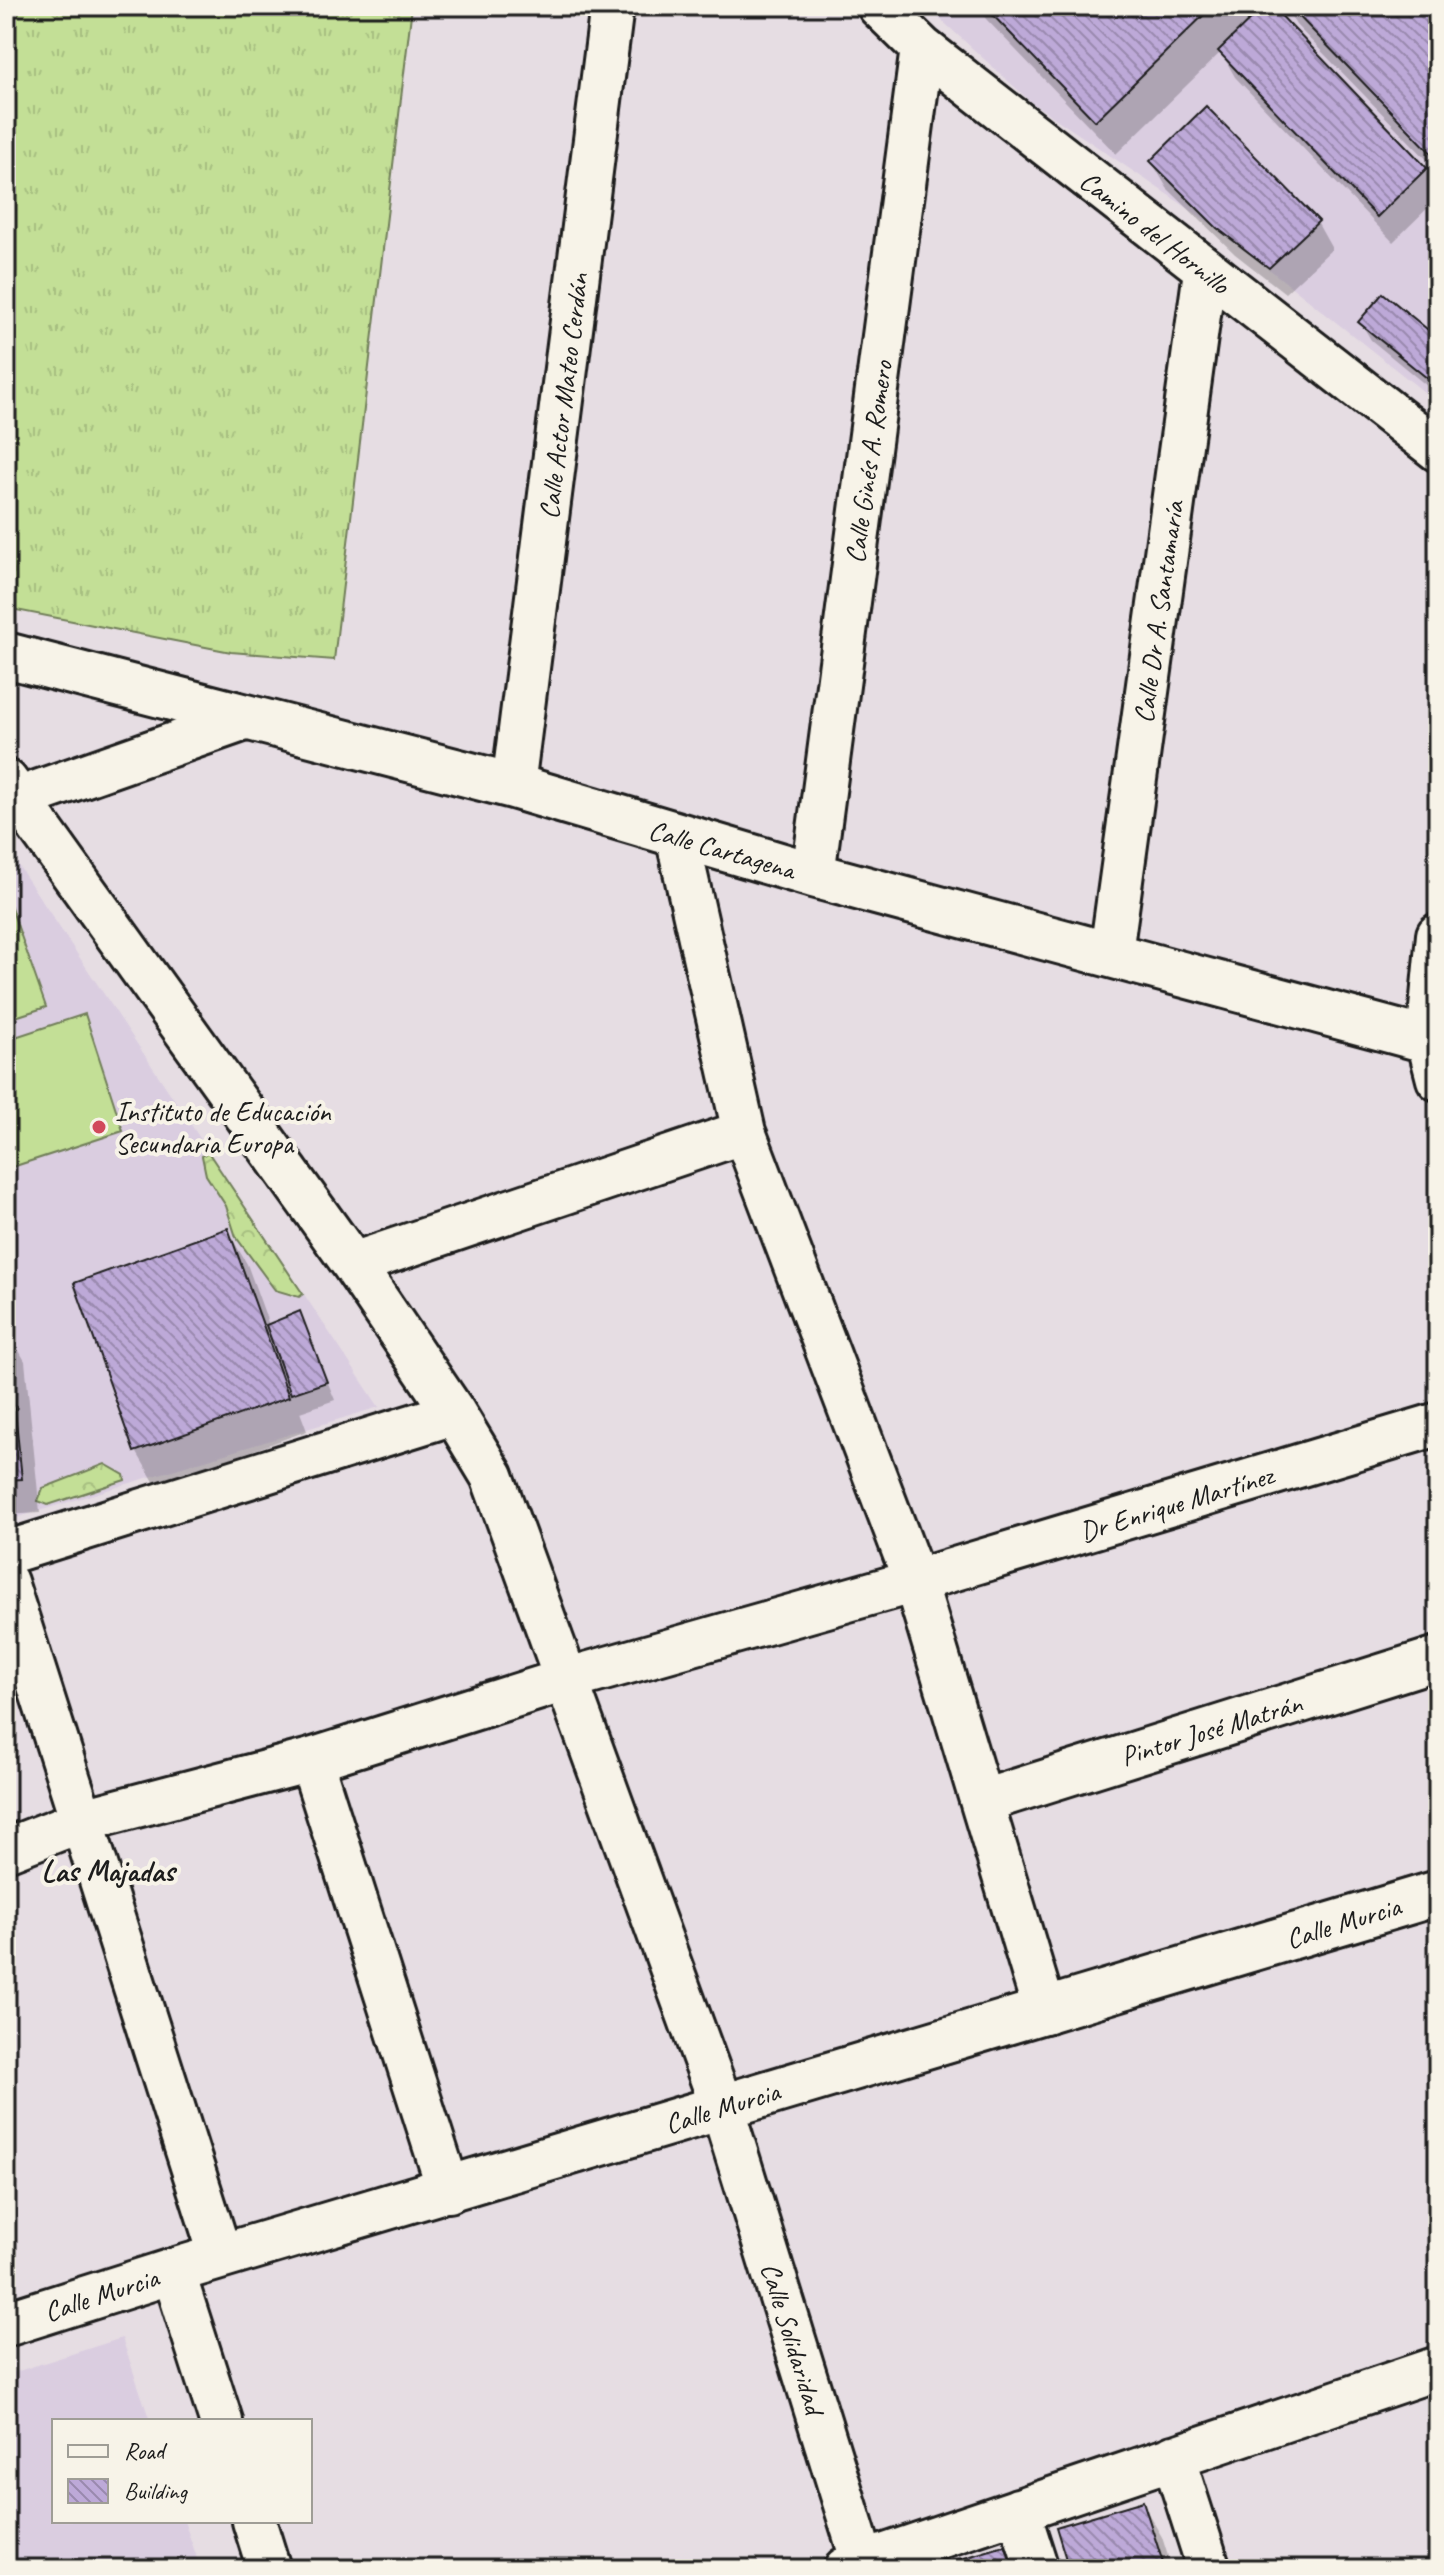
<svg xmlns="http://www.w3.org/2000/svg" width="1444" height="2575" font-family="Caveat,sans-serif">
<defs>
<pattern id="grass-tufts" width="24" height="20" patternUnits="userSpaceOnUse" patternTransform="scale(2)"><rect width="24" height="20" fill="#c3df96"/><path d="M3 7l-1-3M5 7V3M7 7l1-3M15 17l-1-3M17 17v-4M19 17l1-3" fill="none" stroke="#a7bf81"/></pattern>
<pattern id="forest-crowns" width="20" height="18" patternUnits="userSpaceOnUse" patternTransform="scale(2)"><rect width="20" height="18" fill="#c3df96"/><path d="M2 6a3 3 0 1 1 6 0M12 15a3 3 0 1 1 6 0" fill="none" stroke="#a7bf81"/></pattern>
<pattern id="building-back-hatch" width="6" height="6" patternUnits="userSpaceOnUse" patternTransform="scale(2)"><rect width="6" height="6" fill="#bda9d8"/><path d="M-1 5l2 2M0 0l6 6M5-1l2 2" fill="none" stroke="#9989ae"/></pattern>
</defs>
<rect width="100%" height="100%" fill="#e6dde3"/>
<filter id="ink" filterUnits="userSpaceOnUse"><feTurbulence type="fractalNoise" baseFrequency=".0125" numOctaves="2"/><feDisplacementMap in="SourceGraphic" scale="16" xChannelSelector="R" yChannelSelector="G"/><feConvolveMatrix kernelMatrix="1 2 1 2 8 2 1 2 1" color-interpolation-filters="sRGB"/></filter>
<g filter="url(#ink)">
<path fill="#dacde0" d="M926,6H1438V403L1217,228L1031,102Z
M6,847L379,1407L6,1521Z
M122,2338L150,2421H54V2521H184L201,2569H6V2375Z"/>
<path fill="url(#grass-tufts)" stroke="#707e59" stroke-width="2" d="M6,6H412L334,660L231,652L6,608Z"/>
<path fill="url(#forest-crowns)" stroke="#707e59" stroke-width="2" d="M208,1152L303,1294L299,1297L275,1290L236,1237L226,1206L206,1175L202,1156Z
M105,1464L124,1475L125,1480L48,1505L38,1501L43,1488Z"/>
<path fill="#c3df96" stroke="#707e59" stroke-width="2" d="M6,893L46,1007L6,1020Z
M85,1014L123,1131L6,1169V1040Z"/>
<path fill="#0003" d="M978,6H1269L1425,169L1438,191V198L1393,242L1235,77L1221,52L1116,154L986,19Z
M1285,6H1438V171L1296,25Z
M1152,162L1317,222L1332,249L1285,293L1235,254L1167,188Z
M1361,323L1438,340V395L1371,340Z
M227,1230L247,1264L269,1325L299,1313L335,1400L300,1412L307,1431L156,1485L136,1451Z
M6,1328L25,1361L40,1513L6,1515Z
M1142,2503L1162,2537L1172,2569H1071Z"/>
<path fill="url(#building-back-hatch)" stroke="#1c1c1c" stroke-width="2" d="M984,6H1213L1095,121Z
M1264,6H1272L1427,168L1377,217L1218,51Z
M1289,6H1438V160Z
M1206,106L1319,221L1269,268L1217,228L1150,161Z
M1383,293L1438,338V387L1358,322Z
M228,1228L289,1397L134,1452L74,1283Z
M300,1311L327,1382L291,1394L266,1325Z
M6,1324L22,1479L6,1480Z
M1143,2501L1165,2569H1069L1056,2527Z
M1014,2543L1023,2569H942L941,2565Z"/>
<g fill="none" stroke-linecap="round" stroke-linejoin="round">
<defs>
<path id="street" d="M879,6L922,48L1438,450
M6,781L353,1264L454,1413L492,1476L722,2107L865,2569
M513,786L612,6
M6,803L245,719
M677,836L744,1132L915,1581L1045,2012
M813,875L922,48
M1438,935L1428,1040L1438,1079
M1111,953L1205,271
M353,1264L744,1132
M6,1553L454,1413
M6,1582L221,2257
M311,1760L449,2191
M983,1801L1438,1658
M6,1850L83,1820L311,1760L565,1680L915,1581L1438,1424
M173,2271L221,2421
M1173,2457L1209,2569
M1018,2510L1037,2569
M254,2521L269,2569
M845,2569L1438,2368"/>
<path id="secondary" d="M6,655L513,786L813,875L1438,1043
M6,2324L173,2271L1438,1893"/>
</defs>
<use href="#street" stroke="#1c1c1c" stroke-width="48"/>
<use href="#secondary" stroke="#1c1c1c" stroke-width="50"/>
<use href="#street" stroke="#f7f3e8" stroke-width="42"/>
<use href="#secondary" stroke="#f7f3e8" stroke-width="44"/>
</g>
</g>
<circle fill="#d1495b" stroke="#f7f3e8" stroke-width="3" cx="99" cy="1127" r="8"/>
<g text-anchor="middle" stroke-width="8" stroke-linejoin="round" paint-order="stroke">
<g font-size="28" fill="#1c1c1c" stroke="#f7f3e8">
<text transform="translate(1155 232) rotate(38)" y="10">Camino del Hornillo</text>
<text transform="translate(563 396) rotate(-83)" y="10">Calle Actor Mateo Cerdán</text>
<text transform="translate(868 462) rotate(-82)" y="10">Calle Ginés A. Romero</text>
<text transform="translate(1158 612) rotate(-82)" y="10">Calle Dr A. Santamaría</text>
<text transform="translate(722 849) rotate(16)" y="10">Calle Cartagena</text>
<text transform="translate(1176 1503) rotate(-17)" y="10">Dr Enrique Martínez</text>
<text transform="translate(1211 1729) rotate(-17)" y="10">Pintor José Matrán</text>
<text transform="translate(1343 1922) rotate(-17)" y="10">Calle Murcia</text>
<text transform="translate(722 2107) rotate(-17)" y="10">Calle Murcia</text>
<text transform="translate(101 2294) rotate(-18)" y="10">Calle Murcia</text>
<text transform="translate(793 2338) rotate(73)" y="10">Calle Solidaridad</text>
</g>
<g font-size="28" fill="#1c1c1c" stroke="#f7f3e8" text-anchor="start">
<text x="115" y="1121">Instituto de Educación<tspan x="115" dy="32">Secundaria Europa</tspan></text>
</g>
<g font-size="30" font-weight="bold" fill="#1c1c1c" stroke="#f7f3e8">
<text x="108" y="1881">Las Majadas</text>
</g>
</g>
<rect width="1444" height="2575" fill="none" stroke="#f7f3e8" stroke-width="32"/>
<rect x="16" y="16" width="1412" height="2543" fill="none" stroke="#1c1c1c" stroke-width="3" filter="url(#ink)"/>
<rect x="52" y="2419" width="260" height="104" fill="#f7f3e8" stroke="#9f9d96" stroke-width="2"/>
<rect x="68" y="2445" width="40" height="12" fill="#f7f3e8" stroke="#9f9d96" stroke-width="2"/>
<text x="124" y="2459" font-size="24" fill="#1c1c1c">Road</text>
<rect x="68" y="2479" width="40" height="24" fill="url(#building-back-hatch)" stroke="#9f9d96" stroke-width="2"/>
<text x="124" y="2499" font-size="24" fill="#1c1c1c">Building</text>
</svg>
